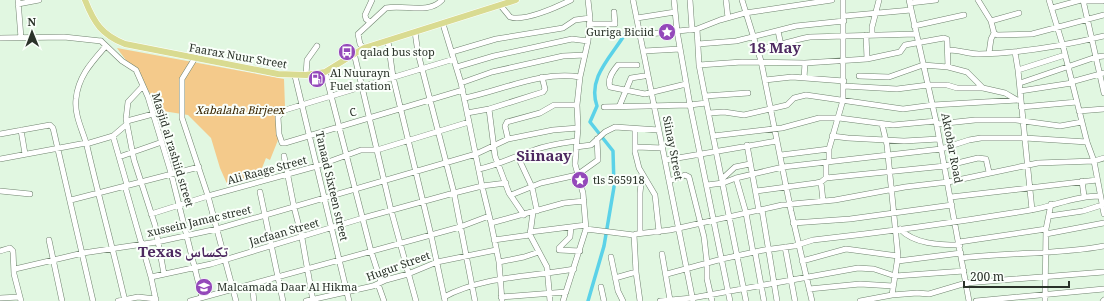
<svg xmlns="http://www.w3.org/2000/svg" width="1104" height="301" font-family="Georgia,'Noto Naskh Arabic',serif">
<rect width="100%" height="100%" fill="#e1f7e1"/>
<path fill="#f4ca8b" d="M117,48L284,79L285,107L279,115L278,140L270,160L266,158L258,178L228,186L220,168L211,138L188,115L163,111Z"/>
<g fill="none" stroke-linecap="round" stroke-linejoin="round">
<path stroke="#5bd2e8" stroke-width="3.5" d="M588,301L604,246L614,187L613,151L590,122L597,106C587,78 611,57 625,34"/>
<defs>
<path id="minor" d="M18,0L21,38
M633,0L693,301
M674,0L677,31L690,105L730,301
M690,0L692,30
M726,0L728,18
M742,0L761,61L791,211L812,301
M909,0L936,121L969,301
M978,0L991,21L994,33L997,35L1032,34L1104,15
M1049,0L1063,46L1087,142L1094,161L1104,214
M1083,0L1104,93
M1083,1H1103
M910,3L936,0
M18,4L39,0
M501,6L510,17C524,22 557,7 571,0
M1052,8L1081,0
M845,16L911,10
M637,18L675,12
M991,21L1019,13
M370,22L366,19L365,15L372,0
M443,24L461,83L482,186L491,223L499,262L502,301
M589,24H615L614,12
M914,26L964,15
M697,29L699,65L705,96L746,301
M778,31L781,45
M415,32L418,53L454,193L475,301
M640,35L697,29L720,20L745,13L832,0
M866,35L867,59
M872,35V27L879,0
M0,38L64,37L101,41
M101,41L122,61L136,70L148,97L171,173L202,297
M388,41L393,77L431,235L445,301
M698,44L736,41L796,26L844,21
M105,47C91,63 78,77 76,99C74,115 83,131 87,146C99,198 113,249 125,301
M364,48L360,44L358,34L386,8C404,4 428,15 442,0
M757,49C776,47 792,40 810,37L916,34
M949,50C959,50 969,54 979,54C1022,53 1063,46 1104,36
M644,51L680,49
M452,52L496,39L563,28L575,20L590,18
M1015,52L1018,70L1032,210
M354,53L391,210L416,301
M989,53L991,39L994,33
M195,58L182,79V118L208,196L236,301
M454,59L285,110L278,117L279,134L282,143H285L463,90
M637,65H618C613,71 607,79 610,87L645,94L686,84
M699,65L742,62L805,63L867,59L900,52L905,45L944,38L947,39L948,67
M457,67L494,56L572,39L588,41
M1018,70L1065,55
M325,72L371,251L381,282
M306,75L307,60L317,46
M295,76L349,301
M859,76L889,77L923,65L948,67L967,72L983,88
M804,78L805,63
M765,80L792,77L844,81
M1071,82L1104,73
M461,83L492,72L563,56L585,55
M1020,83L1096,57L1104,56
M143,86L128,102L126,119L134,160L155,225L164,274
M844,86L897,89L928,85H947L957,88H983L1005,93L1017,100
M1020,91L1072,83
M705,96L748,93
M465,98C503,90 541,71 580,77
M604,107L690,105L706,103
M619,107L631,78L644,76
M1021,107L1077,102
M489,109L495,156L509,193L524,215
M1079,111L1104,109
M467,113L489,109L543,92L545,89L542,77
M709,113L724,112L744,115L787,105L794,98L806,95L903,109L933,105L1020,100
M127,121L153,114
M882,124L887,145L898,256L892,295
M937,124L975,120H1016L1060,126L1082,122
M21,130L25,154
M635,130V152L639,168L655,195L659,232
M0,134L50,125L53,128L93,301
M113,136L127,185
M713,136L782,128L819,118H839L893,125L936,121
M832,136L848,138L904,141L939,139
M508,139L505,126L507,122L540,113L554,105H577
M86,144L113,136L127,124
M747,145L759,211
M576,147L591,145L605,132L615,127L659,130
M636,147L663,148
M781,155L829,149L843,100V0
M284,156L294,207L302,238L313,301
M119,157L162,142
M518,157L532,187L537,211
M0,159L86,143
M666,160L777,141
M829,161V149
M826,164V178
M479,169C499,165 515,156 534,150C548,145 562,143 576,141
M736,178L746,213L753,252
M722,179L735,167L750,164
M669,181L685,175L689,177L704,237L707,263V279L712,301
M1082,181L1084,196
M821,182L823,201
M707,185L723,183L736,178L783,167L941,149L969,140L981,138H1025L1087,142
M125,186L151,277L156,301
M0,191L30,194
M756,191L816,183L821,182L826,178L945,166L978,158L986,159L989,172
M260,192L283,301
M511,195L541,183L577,175L598,160L597,139
M951,197L1097,180
M71,200L199,167
M762,210L777,301
M533,212L530,235L547,267L550,301
M151,214L208,196L317,166L361,150H377L469,122
M1049,216L1083,211L1102,205
M491,223L564,203L584,201
M793,223L850,219L952,205
M571,227L570,237L559,248V250L580,251
M586,229L634,235
M900,229C914,244 939,245 960,245
M530,232L586,225
M640,233V193L642,174
M1046,234L1104,223
M49,240L62,301
M494,240L530,235
M959,242L1046,229
M785,247L795,301
M0,251L10,248L13,251L14,274L21,301
M755,252L764,301
M662,254L670,300
M611,257L618,291L623,301
M962,258C1009,252 1057,255 1104,246
M802,261L846,249L898,256
M898,261L961,253
M499,262L524,257L539,252
M15,269L83,253L157,242L217,229L476,154L508,139L553,130L578,128
M667,274L722,259L764,250L794,246L813,240C886,232 959,222 1031,210C1054,206 1075,196 1099,196
M151,277L211,264L363,218L454,193L482,186L506,183
M615,278L636,272
M252,284L254,301
M378,284L384,301
M601,287L604,301
M809,289L860,284L893,286
M444,297C483,276 531,277 574,269
M501,297L566,292
M0,298L20,297
M118,301L138,297L156,299
M190,301L460,227L489,216
M306,301L373,286L386,280L408,274L437,262L496,250
M563,301L586,229L583,193L575,164L578,128L577,105L580,77L588,41L590,18L588,0
M640,301L636,272L634,235L636,234L670,230L782,205L835,200L905,187L948,182L1038,163L1094,161L1104,158
M660,301L692,298L858,268L874,269L895,276L964,271
M860,301L892,295L917,293L929,294L966,283L1104,272
M976,301L1104,289
M1045,301L1046,229L1051,204
M1103,301L1104,300"/>
<path id="major" d="M85,0C94,23 102,35 125,44L278,74L306,75L325,72L364,48L516,0"/>
</defs>
<use href="#minor" stroke="#70836f" stroke-width="6"/>
<use href="#major" stroke="#fff" stroke-width="7"/>
<use href="#minor" stroke="#fff" stroke-width="5"/>
<use href="#major" stroke="#d9db91" stroke-width="6"/>
</g>
<defs>
<symbol id="sight-disc" viewBox="-11 -11 22 22"><circle r="9.5" fill="#9449ba" stroke="#fafffa"/><path d="M0-6L1.8-2.2L6-1.7L2.9 1.2L3.7 5.4L0 3.3L-3.7 5.4L-2.9 1.2L-6-1.7L-1.8-2.2Z" fill="#fff"/></symbol>
<symbol id="bus-disc" viewBox="-11 -11 22 22"><circle r="9.5" fill="#9449ba" stroke="#fafffa"/><path d="M-5-6H5V4H4V6H2V4H-2V6H-4V4H-5ZM-3.5-4V0h7V-4ZM-3.5 1.2v1.5H-2V1.2ZM2 1.2v1.5H3.5V1.2Z" fill="#fff"/></symbol>
<symbol id="fuel-disc" viewBox="-11 -11 22 22"><circle r="9.5" fill="#9449ba" stroke="#fafffa"/><path d="M-5.5-6h7V0h2V4h1.3V-2.5L3-4.5l.8-.8L6-3V5H2.5V1h-1V6h-7ZM-4.2-4.7v3.2H.2V-4.7Z" fill="#fff"/></symbol>
<symbol id="school-disc" viewBox="-11 -11 22 22"><circle r="9.5" fill="#9449ba" stroke="#fafffa"/><path d="M0-5L7-2L0 1L-7-2ZM-4 1L0 2.5L4 1V4Q0 6-4 4Z" fill="#fff"/></symbol>
</defs>
<g fill-rule="evenodd">
<use href="#sight-disc" x="657" y="22" width="20" height="20"/>
<use href="#bus-disc" x="337" y="42" width="20" height="20"/>
<use href="#fuel-disc" x="307" y="69" width="20" height="20"/>
<use href="#sight-disc" x="570" y="170" width="20" height="20"/>
<use href="#school-disc" x="194" y="277" width="20" height="20"/>
</g>
<g text-anchor="middle" stroke-width="4" stroke-linejoin="round" paint-order="stroke">
<g font-size="11" fill="#2a3229" stroke="#fafffa" text-anchor="start">
<text x="654" y="36" text-anchor="end">Guriga Biciid</text>
<text x="360" y="56">qalad bus stop</text>
<text x="330" y="77">Al Nuurayn<tspan x="330" dy="13">Fuel station</tspan></text>
<text x="593" y="184">tls 565918</text>
<text x="217" y="291">Malcamada Daar Al Hikma</text>
</g>
<g font-size="11" fill="#2a3229" stroke="#fafffa">
<text transform="translate(238 56) rotate(10)" y="4">Faarax Nuur Street</text>
<text transform="translate(353 112) rotate(-13)" y="4">C</text>
<text transform="translate(673 148) rotate(79)" y="4">Siinay Street</text>
<text transform="translate(952 148) rotate(79)" y="4">Aktobar Road</text>
<text transform="translate(173 150) rotate(73)" y="4">Masjid al rashiid street</text>
<text transform="translate(267 170) rotate(-15)" y="4">Ali Raage Street</text>
<text transform="translate(332 186) rotate(77)" y="4">Tanaad Sixteen street</text>
<text transform="translate(199 221) rotate(-13)" y="4">xussein Jamac street</text>
<text transform="translate(284 232) rotate(-16)" y="4">Jacfaan Street</text>
<text transform="translate(398 266) rotate(-20)" y="4">Hugur Street</text>
</g>
<g font-size="11" font-style="italic" fill="#392603" stroke="#fafffa">
<text x="240" y="114">Xabalaha Birjeex</text>
</g>
<g font-size="15" font-weight="bold" fill="#4d2960" stroke="#fafffa">
<text x="775" y="53">18 May</text>
<text x="544" y="161">Siinaay</text>
<text x="183" y="257">Texas تكساس</text>
</g>
</g>
<g transform="translate(32 32) rotate(359)" stroke="#fafffa" stroke-width="3" paint-order="stroke">
<path d="M0-3L7 15L0 10L-7 15Z" fill="#2a3229"/>
<text y="-6" font-size="11" font-weight="bold" text-anchor="middle" fill="#2a3229">N</text>
</g>
<path d="M964 281v6h105v-6" fill="none" stroke="#2a3229" stroke-width="2"/>
<text x="970" y="281" font-size="12" fill="#2a3229" stroke="#fafffa" stroke-width="3" paint-order="stroke">200 m</text>
</svg>
